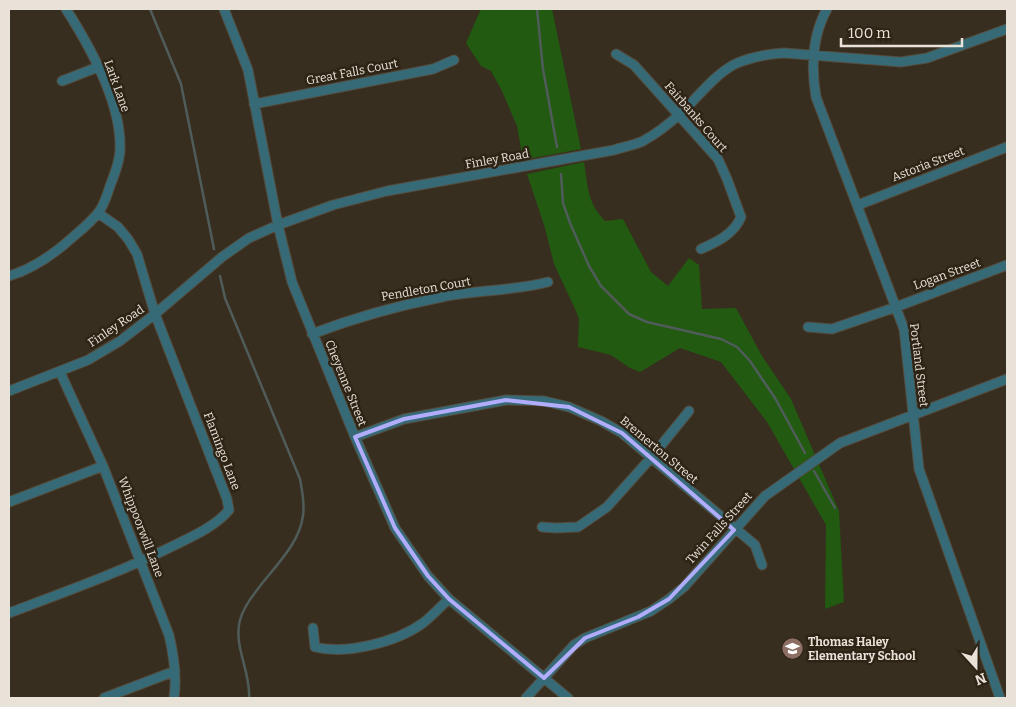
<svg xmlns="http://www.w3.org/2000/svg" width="1016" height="707" font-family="Bitter,serif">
<rect width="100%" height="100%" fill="#382e1f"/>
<path fill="#215a10" d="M481,9H552L581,149L523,160L517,126L502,91L491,71L481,66L466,43Z
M584,162C588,187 587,202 605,221L623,219L651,272L668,286L689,258L699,265L702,309L736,308L762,356L791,399L839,511L844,602L825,609L826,525L767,422L721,362L680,348L640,372L630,368L611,355L578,347L579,319L576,311L554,264L545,228L527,174Z"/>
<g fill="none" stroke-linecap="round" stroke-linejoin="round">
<path stroke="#505c5a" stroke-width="2.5" d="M150,9L181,84L214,249
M537,9L543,69L557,147
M561,174L563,203L570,223L589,266L601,286L629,314L647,322L721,339L737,347L750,361L775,398L805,453
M220,276L225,298L300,479C302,491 305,503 303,516C299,545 273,568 257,590C250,599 243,609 240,620C233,646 251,672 249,698
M814,471L835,508"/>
<defs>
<path id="minor" d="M224,9L248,70L278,225L292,282L355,437L395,528L428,576L449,599L568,698
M827,9C812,36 811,67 816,97L904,329L919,469L1000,698
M616,54L634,65L718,159L727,179L741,217C734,234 717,242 701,249
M62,81L98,67
M254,104L433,69L454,60
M858,205L1007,147
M9,276C33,269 54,254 73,237C81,230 91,222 98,213C104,206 107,195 110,186C115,173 121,158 120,145C120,101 89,45 66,9
M808,327L832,329L896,307L1007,265
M312,334C356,317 396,306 442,297C477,290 513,291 548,282
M60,372L103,466L169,635C174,656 177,677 174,698
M9,391L88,360L120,341L155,314L222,257L249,238L278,225L333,205L387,191L614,150C623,147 635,145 643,141C656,134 670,123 681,113C698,97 714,75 735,64C751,57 767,54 784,53L901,62L927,58L1007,29
M355,437L404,419L506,400L544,401L569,407L601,421L622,433L755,545L762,565
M9,502L103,466
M542,527L556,528L578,527L607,507L650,459L689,411
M9,613C65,592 121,572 175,545C193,536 216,526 229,510L227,499L155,314L137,254L128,239L118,227L98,213
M313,628L315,647C346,655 397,642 423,623C432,616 440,607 449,599
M104,698L175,671
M526,698L574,645L585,638L651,611L669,599L684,587L765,496L840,443L1007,379"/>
</defs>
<use href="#minor" stroke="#544b3d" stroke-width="11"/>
<use href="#minor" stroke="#376a77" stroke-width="9"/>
</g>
<path fill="none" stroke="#b1adfa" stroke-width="4" stroke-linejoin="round" d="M506,400L569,407L622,433L734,530L669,599L638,617L585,638L544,678L449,599L428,576L395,528L355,437L404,419Z"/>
<defs>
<symbol id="school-disc" viewBox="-11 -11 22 22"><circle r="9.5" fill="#8d6e63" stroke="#2e2415"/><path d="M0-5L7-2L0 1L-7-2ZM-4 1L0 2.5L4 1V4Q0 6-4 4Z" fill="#fff"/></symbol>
</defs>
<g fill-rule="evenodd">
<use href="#school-disc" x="780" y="636" width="25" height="25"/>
</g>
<g text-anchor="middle" stroke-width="5" stroke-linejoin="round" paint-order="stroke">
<g font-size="12" fill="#e9e2d9" stroke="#2e2415">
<text transform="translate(352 72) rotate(-11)" y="4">Great Falls Court</text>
<text transform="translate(117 86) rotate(70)" y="4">Lark Lane</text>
<text transform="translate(696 117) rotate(49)" y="4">Fairbanks Court</text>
<text transform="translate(497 159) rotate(-10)" y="4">Finley Road</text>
<text transform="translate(928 164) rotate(-21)" y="4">Astoria Street</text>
<text transform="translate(947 274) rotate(-20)" y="4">Logan Street</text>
<text transform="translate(426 289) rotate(-10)" y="4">Pendleton Court</text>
<text transform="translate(116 326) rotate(-34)" y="4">Finley Road</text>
<text transform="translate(919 365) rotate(83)" y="4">Portland Street</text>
<text transform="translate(346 383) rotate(68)" y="4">Cheyenne Street</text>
<text transform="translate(659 450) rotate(40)" y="4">Bremerton Street</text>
<text transform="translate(222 451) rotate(69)" y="4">Flamingo Lane</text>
<text transform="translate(141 527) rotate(69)" y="4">Whippoorwill Lane</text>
<text transform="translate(719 528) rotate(-48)" y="4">Twin Falls Street</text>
</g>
<g font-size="12" font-weight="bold" fill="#e9e2d9" stroke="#2e2415" text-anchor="start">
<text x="808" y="646">Thomas Haley<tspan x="808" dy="14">Elementary School</tspan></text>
</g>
</g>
<rect width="1016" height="707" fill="none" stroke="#e9e2d9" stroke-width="20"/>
<g transform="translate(976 667) rotate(159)" stroke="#2e2415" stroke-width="4" paint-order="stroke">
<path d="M0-4L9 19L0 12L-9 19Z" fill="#e9e2d9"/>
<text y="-8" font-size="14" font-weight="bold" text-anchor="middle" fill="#e9e2d9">N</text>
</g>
<path d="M841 38v8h121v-8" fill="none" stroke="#e9e2d9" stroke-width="2.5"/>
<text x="848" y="38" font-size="15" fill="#e9e2d9" stroke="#2e2415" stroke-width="4" paint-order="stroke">100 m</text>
</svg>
